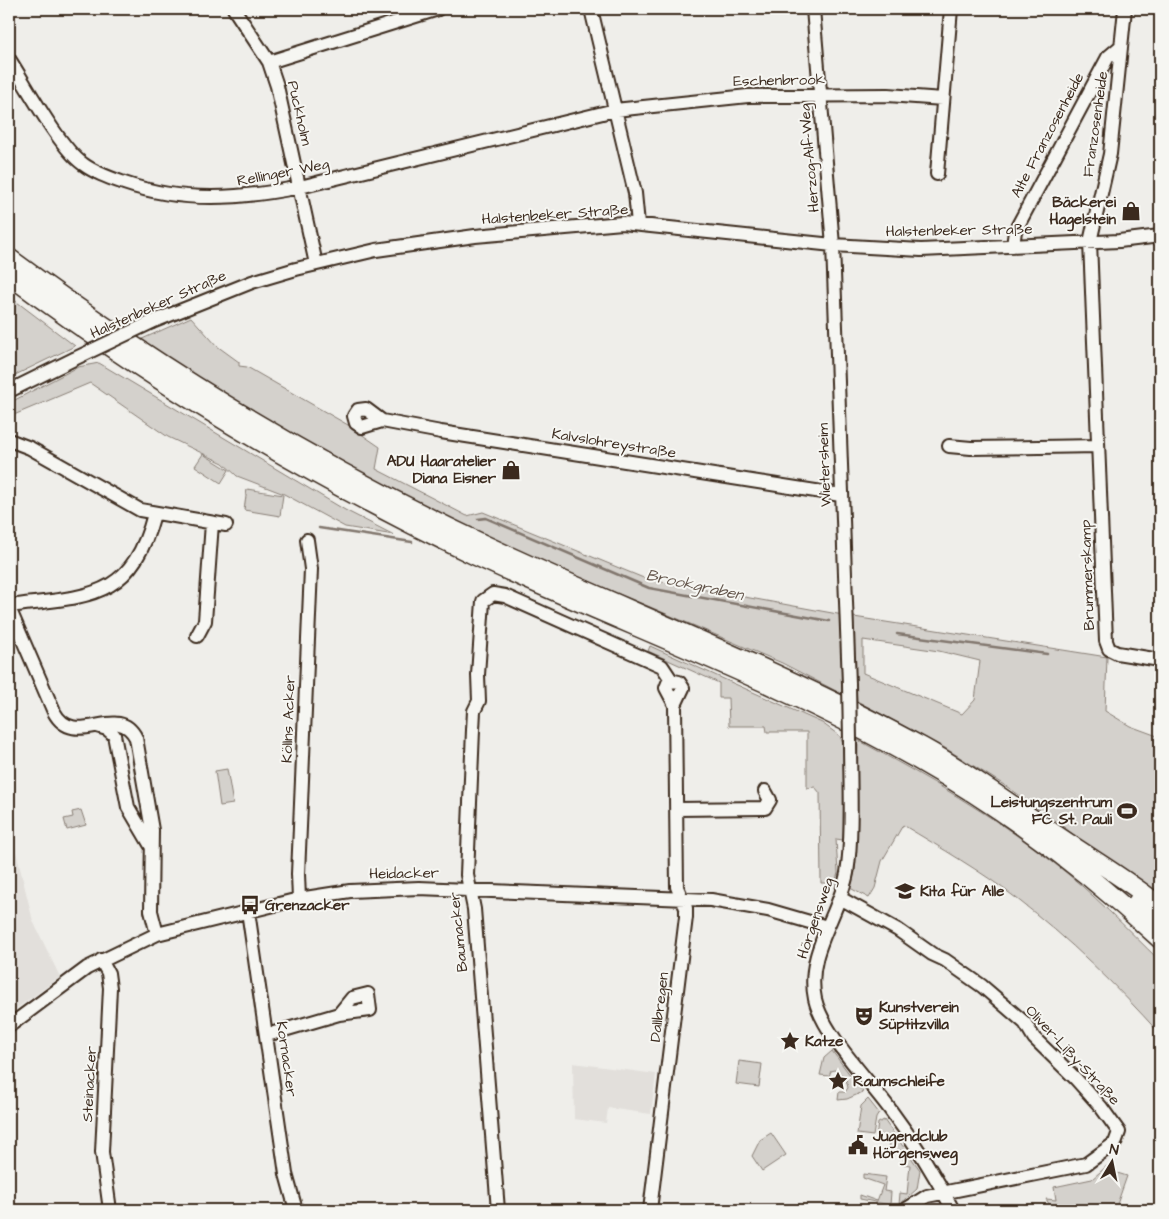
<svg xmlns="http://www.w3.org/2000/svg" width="1169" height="1219" font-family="'Architects Daughter',sans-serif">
<rect width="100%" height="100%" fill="#efeeea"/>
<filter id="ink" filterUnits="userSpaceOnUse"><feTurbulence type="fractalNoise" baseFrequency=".02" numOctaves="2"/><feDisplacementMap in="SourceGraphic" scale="10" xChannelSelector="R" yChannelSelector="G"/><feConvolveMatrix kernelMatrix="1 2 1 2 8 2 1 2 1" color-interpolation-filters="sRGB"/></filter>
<g filter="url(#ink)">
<path fill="#e2dfdb" d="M9,823L33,921L60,977L10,1013Z
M573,1063L656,1074L651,1114L608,1108L606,1123L574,1119Z"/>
<path fill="#d4d1cc" stroke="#887e75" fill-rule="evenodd" d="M9,296L75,346L9,378Z
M191,317L217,346L239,362V366L247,367L348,425L380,447L376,469L467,516L483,512L646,579L854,617L1107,657L1105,711L1130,726L1160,737V897L1012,790L945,748L857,701L855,672L846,662L842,671V694L782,663L537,559L424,506L322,452L210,386L140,340ZM863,640L939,651L980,661L975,700L962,714L863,673Z
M99,363L345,510L394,535L345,527L284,494L237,476L223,463L168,437L90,383L9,417V403L78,367Z
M203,454L229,470L221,483L195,466Z
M247,489L283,495L280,516L244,510Z
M650,646L822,723L840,736L844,747L843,840L836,839L838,873L835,883H821L820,793L815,787L807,788V732H767L766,726H729L728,698H719V683L648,651Z
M858,740C926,777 993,815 1054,863C1092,892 1126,928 1160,961V1034C1116,985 1069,939 1016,898C981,871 941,848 903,825L882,861L875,888L869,898L850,888L855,872Z
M227,769L233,804L220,806L215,771Z
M81,810L86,825L67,830L64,819L73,817L72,812Z
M832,1051L863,1092L847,1099L838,1100L839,1092H845L848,1088L846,1079L835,1070L831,1071L829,1076L820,1075L824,1058Z
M739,1061L762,1064L759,1087L736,1084Z
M868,1099L879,1113L876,1118L873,1136L857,1134L861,1106Z
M884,1120L920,1170L917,1189L899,1205L900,1193L907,1194L910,1165L903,1164L905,1151L889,1149L890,1139L876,1137L878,1123Z
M771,1133L786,1155L762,1171L752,1156L760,1140Z
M1107,1166L1114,1172L1127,1176L1115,1210H1053L1046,1199L1056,1200L1054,1187L1092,1179Z
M863,1174L886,1177L884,1191L891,1192L890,1205L860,1199V1195L877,1201L883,1185L863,1178Z"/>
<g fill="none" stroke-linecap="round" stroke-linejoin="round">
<path stroke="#81766d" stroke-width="2.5" d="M478,519L486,518L649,588L829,621
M319,528L412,542
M897,634L1047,654"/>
<defs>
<path id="minor" d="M234,9L269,62L277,86L316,264
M591,9L635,193L638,224
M813,9L833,245L849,684
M1125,9L1110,154L1090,242L1106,641L1109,649L1117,653L1160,660
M9,59C26,85 59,147 83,164C95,173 110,178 124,183C182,203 240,199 300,187L615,110L748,96L888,95L943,99
M269,62L438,9
M937,174L951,9
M1013,246L1015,231L1108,57L1121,46
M152,322L252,282L296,269L376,250L475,236L622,223L833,245L921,250L1119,241L1160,236
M9,391L74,359
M382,421L362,427L356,423L354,416L358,410L366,409L382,421L441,432L841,495
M9,440L30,448L140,510L226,525
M949,446L971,448L1098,446
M9,606C86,596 131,602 154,514
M9,608L54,712C75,751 118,701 136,738L152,830L151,911L157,934
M197,636L205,621L212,523
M97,726L107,729L114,735L128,807L151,846
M850,740C850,780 853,834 847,873C839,916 805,953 815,999C823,1034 867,1078 889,1108C913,1140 935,1175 953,1210
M677,809L765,808L770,800L765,791
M840,898L898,930L932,954L945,960L982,986L1025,1023L1034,1038L1075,1078L1101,1107L1119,1132L1115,1143L1086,1164L927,1196L905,1210
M299,899L298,874L311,569L307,540
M248,911L286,1174L296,1210
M101,960L108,973L110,988L102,1152L110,1210
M9,1026L87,968L157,934L299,899L350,891L419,888L711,900L768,910L827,927
M267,1035L339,1014L370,1010L368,994L352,998L339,1014
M498,1210L474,909L467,875L473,730L474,711L479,701L478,675L483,601L493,594L505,596L662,666L672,681
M650,1210L686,917V908L677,887L675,705L683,688L679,682L674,681L668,683L666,688L675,705"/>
<path id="highway" d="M9,258C157,368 314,464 481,543C628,612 780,669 922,747C971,774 1015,808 1061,838C1095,861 1129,881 1160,906
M9,275C154,383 310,477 474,555C621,624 776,679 918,760C1005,809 1087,871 1160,939
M1138,901L1160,921"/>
</defs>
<use href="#minor" stroke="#3b2a1e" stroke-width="16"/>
<use href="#highway" stroke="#3b2a1e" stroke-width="21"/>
<use href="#minor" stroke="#f6f6f2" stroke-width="12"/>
<use href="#highway" stroke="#f6f6f2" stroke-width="18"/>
<defs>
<path id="minor-bridge" d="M74,359L152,322
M849,684L850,740"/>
</defs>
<use href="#minor-bridge" stroke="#3b2a1e" stroke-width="16" stroke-linecap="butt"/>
<use href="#minor-bridge" stroke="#f6f6f2" stroke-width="12"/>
</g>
</g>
<defs>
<symbol id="shop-bare" viewBox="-9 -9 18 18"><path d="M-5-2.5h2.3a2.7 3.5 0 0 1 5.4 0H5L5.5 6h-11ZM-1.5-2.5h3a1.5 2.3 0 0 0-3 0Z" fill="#3b2a1e" stroke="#f6f6f2" stroke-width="2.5" paint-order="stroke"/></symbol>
<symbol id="stadium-bare" viewBox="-9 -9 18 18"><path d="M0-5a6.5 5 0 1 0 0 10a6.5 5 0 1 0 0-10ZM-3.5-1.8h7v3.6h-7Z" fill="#3b2a1e" stroke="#f6f6f2" stroke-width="2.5" paint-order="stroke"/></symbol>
<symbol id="school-bare" viewBox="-9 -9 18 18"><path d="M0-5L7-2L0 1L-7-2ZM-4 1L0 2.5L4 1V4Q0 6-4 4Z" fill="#3b2a1e" stroke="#f6f6f2" stroke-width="2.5" paint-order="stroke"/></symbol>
<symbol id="bus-bare" viewBox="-9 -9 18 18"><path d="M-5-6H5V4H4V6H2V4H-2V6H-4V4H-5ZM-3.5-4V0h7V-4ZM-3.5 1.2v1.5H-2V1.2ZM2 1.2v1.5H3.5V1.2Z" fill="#3b2a1e" stroke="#f6f6f2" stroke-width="2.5" paint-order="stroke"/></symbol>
<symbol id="theatre-bare" viewBox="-9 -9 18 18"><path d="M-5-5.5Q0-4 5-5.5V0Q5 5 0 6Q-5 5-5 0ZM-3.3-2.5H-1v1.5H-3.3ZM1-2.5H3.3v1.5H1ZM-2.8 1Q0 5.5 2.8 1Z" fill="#3b2a1e" stroke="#f6f6f2" stroke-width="2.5" paint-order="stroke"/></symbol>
<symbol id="sight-bare" viewBox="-9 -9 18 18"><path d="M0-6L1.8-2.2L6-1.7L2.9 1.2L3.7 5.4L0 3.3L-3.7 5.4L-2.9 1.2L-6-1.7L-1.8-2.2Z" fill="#3b2a1e" stroke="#f6f6f2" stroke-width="2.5" paint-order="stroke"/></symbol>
<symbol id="civic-bare" viewBox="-9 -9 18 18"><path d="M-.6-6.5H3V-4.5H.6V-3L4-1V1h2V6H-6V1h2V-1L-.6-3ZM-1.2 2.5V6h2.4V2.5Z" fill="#3b2a1e" stroke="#f6f6f2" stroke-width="2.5" paint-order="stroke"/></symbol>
</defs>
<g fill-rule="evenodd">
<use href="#shop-bare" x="1117" y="197" width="28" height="28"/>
<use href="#shop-bare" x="497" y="456" width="28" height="28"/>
<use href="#stadium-bare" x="1113" y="797" width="28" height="28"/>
<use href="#school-bare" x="891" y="877" width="28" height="28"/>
<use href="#bus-bare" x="236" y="891" width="28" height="28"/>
<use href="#theatre-bare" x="850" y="1002" width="28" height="28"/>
<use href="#sight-bare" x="776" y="1027" width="28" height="28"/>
<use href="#sight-bare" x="824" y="1067" width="28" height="28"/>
<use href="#civic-bare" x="844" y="1131" width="28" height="28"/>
</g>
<g text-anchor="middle" stroke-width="4" stroke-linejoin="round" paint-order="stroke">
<g font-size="15" fill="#3b2a1e" stroke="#f6f6f2">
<text transform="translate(779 80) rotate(-1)" y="5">Eschenbrook</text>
<text transform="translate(300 113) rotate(77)" y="5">Puckholm</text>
<text transform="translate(1095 124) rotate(-82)" y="5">Franzosenheide</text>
<text transform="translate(1047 135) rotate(-62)" y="5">Alte Franzosenheide</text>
<text transform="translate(809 158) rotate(-95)" y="5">Herzog-Alf-Weg</text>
<text transform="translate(283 172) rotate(-11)" y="5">Rellinger Weg</text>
<text transform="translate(555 214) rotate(-4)" y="5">Halstenbeker Straße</text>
<text transform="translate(959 230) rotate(-1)" y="5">Halstenbeker Straße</text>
<text transform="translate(158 304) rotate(-24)" y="5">Halstenbeker Straße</text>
<text transform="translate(614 443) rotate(9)" y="5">Kalvslohreystraße</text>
<text transform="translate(824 465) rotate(-92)" y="5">Wietersheim</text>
<text transform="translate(1087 575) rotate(-92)" y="5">Brummerskamp</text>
<text transform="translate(288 719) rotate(-88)" y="5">Köllns Acker</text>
<text transform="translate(404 873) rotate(-1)" y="5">Heidacker</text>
<text transform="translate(815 918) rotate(-71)" y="5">Hörgensweg</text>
<text transform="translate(458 932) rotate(-96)" y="5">Baumacker</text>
<text transform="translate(659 1007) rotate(-83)" y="5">Dallbregen</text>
<text transform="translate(1073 1055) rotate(47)" y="5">Oliver-Lißy-Straße</text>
<text transform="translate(287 1059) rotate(82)" y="5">Kornacker</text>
<text transform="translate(89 1084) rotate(-87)" y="5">Steinacker</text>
</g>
<g font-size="15" font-weight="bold" fill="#3b2a1e" stroke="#f6f6f2" text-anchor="start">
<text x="1116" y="207" text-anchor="end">Bäckerei<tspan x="1116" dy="17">Hagelstein</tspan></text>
<text x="496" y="466" text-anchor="end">ADU Haaratelier<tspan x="496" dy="17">Diana Eisner</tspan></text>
<text x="1112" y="807" text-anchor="end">Leistungszentrum<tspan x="1112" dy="17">FC St. Pauli</tspan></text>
<text x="920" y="896">Kita für Alle</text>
<text x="265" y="910">Grenzacker</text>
<text x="879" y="1012">Kunstverein<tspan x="879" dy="17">Süptitzvilla</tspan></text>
<text x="805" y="1046">Katze</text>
<text x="853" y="1086">Raumschleife</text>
<text x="873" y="1141">Jugendclub<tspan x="873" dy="17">Hörgensweg</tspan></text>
</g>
<g font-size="16" font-style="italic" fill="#64564c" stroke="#f6f6f2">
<text transform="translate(695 584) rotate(12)" y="6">Brookgraben</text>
</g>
</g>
<rect width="1169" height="1219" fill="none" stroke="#f6f6f2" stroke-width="30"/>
<rect x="15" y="15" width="1139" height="1189" fill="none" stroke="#3b2a1e" stroke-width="2" filter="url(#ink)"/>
<g transform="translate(1112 1162) rotate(10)" stroke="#f6f6f2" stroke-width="4" paint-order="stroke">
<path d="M0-4L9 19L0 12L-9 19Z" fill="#3b2a1e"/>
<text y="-8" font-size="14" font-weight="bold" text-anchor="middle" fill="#3b2a1e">N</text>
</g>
</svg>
